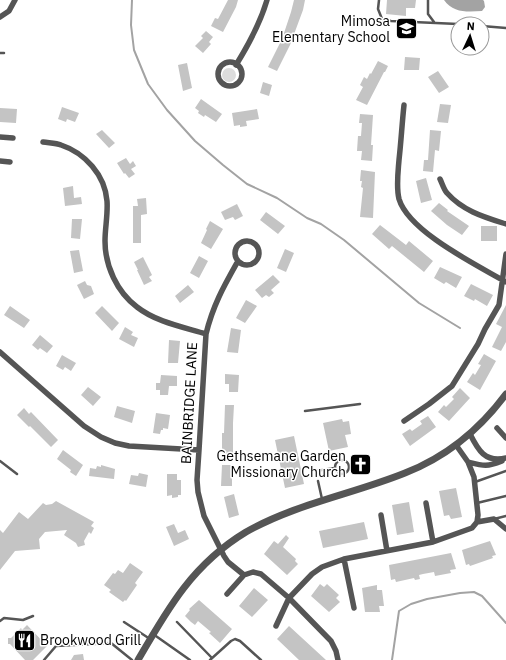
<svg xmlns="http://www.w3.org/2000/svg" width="506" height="660" font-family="'IBM Plex Sans',sans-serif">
<rect width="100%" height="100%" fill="#fff"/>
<path fill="#dcdcdc" d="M222 75a7 7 0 1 1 14 0a7 7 0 1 1-14 0Z"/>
<path fill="#a3a3a3" d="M444,0H483L484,1L485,7L482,11C467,12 453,13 444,0Z"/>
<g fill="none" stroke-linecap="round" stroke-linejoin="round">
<path stroke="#a3a3a3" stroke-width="2" d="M132,0L131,25L134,50L148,84L167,110L195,141L223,165L247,184L277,198L307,218L321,224L344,240L419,303L460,328
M392,660L399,611L411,604L427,599L460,593L474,592L482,596L506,623"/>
</g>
<path fill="#c4c4c4" d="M228,0H238L236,7L223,32L211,26L215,18L218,19Z
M294,0H305L303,10L290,45L277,71L268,67L282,39L291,12Z
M387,0H416L415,8H406V16L386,14Z
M206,31L213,37L209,42L211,44L203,53L195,46L203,38L201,36Z
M405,57L420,58L419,70H404Z
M378,61L388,66L385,72H384L367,105L356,100L363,87L360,85L364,77L367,79L370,73L371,74Z
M187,63L192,88L183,91L178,65Z
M438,71L449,87L439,93L428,77Z
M263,82L272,85L269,96L260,93Z
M201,99L222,114L216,122L205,115L204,117L198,113L199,111L195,108Z
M440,104L451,105L448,123L437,122Z
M62,107L79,113L75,122L67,119L66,122L58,119Z
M0,108L17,109L16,123L0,122Z
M257,109L259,119L246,121L247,126L240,127V125L234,126L232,113Z
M360,114L373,115L371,145H373L372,161L361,160L362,151H357L358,136H361L362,123H359Z
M102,130L115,143L109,148L96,134Z
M430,130L441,131L439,151L435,150L433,172L423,171L424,160H428Z
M126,158L130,164L133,161L136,166L131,169L135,174L129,178L125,173L124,174L117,163Z
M361,170L375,172L373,218L360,217L363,188L361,187L362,181H360Z
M426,178L432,200L421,203L416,181Z
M73,186L74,198L81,197L82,204L65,206L63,188Z
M146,198L147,214L141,215V243H133V206H138L137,199Z
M439,203L448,210L447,211L469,226L462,235L447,225L431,211Z
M237,204L243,216L235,220L233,217L225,220L221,212Z
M266,212L285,226L278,234L260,220Z
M72,219H82L80,239L71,238Z
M210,221L223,229L211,249L201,243L207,230L206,229Z
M380,225L406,245L409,241L433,261L424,272L392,246L389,249L372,234Z
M481,226H497V241H481Z
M285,249L294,253L286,272L277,268Z
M79,250L83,271L74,273L70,251Z
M199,256L208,261L199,278L190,273Z
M143,257L152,275L149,277L152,281L144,285L137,270H138L134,262Z
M440,267L462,277L456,288L446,282L444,284L434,278Z
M273,275L280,282L271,290L274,293L269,297L266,295L262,298L255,290Z
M85,281L87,285L91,286L94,294L84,299L77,285Z
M471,284L493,295L487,306L475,299L474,301L464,296Z
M188,285L194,292L180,303L175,296Z
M246,300L257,306L245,323L236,318Z
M506,305V342L501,351L492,347L502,327L496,324Z
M10,306L30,320L24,328L4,315Z
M102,306L119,323L112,331L95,313Z
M125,327L133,332L131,335L138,338L134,347L119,339Z
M231,328L241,330L238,353L227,352Z
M40,335L53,346L47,353L40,348L38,350L32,345Z
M169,340L180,341L178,363H168Z
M484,354L496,361L480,390L467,382L473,373L475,375L481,365L478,364Z
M62,355L76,363L71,371L65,367L63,370L56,366Z
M225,374L239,375L238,392H229V384H225Z
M161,375L177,376V386H169L168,395H160V390H156V383H160Z
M88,387L101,397L93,406L81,395Z
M460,388L470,398L449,421L438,412L444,405L446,407L454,399L452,397Z
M225,405H234L233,423V455H223V449H222V433H224Z
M117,406L135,411L132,423L114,417Z
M24,408L29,414L31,412L58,440L51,447L30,426L29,427L17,415Z
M156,413L170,415L168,429L163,428V430H161L160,434L153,433Z
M428,416L436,427L410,446L402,434L410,429L412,431L422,424L420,421Z
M342,419L343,422L349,421L351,434L345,435L348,447L329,451L323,423Z
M294,436L304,484L285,488L275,440Z
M63,450L83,465L76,476L70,472L71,470L57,459Z
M101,465L115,469L114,479L89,476L90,468L96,469L97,466L101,467Z
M222,465H232V486H221Z
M139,473L148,475L146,487L129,484L131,475L138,476Z
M167,474H177V480H181V495H178V497L172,498V495L167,496Z
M456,488L462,517L451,519L449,515L444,516L439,491Z
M234,494L239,515L229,518L224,497Z
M56,501L94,522L91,526L94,528L91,534L89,532L84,541L85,545L78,547L76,543L64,535L67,530L45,532L39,539L40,549L15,551L0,570V530L3,533L19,512L28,519L43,503L46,505L52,504Z
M409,502L414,532L397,535L392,505Z
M364,522L368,539L323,548L319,531Z
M174,524L178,533L185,530L189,539L174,546L166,527Z
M286,535L289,538L283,547L296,559L295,561L298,564L287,575L264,554L274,541L278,544Z
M490,541L496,555L492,556L493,558L470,566L469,564L466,565L462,550Z
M451,553L456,569L450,570L451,573L435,576L434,572L423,574L419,575L420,579L415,580L414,578L396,582L395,579L391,580L389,565Z
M130,563L143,572L135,583L137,585L126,601L125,600L123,602L109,592L111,590L104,585L113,573L115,574L118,570L123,573Z
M320,584L324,587L327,584L339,595L336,598L340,602L329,612L311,596Z
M377,585V590H382L384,606H379L380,612H365L362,588Z
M254,588L268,600L252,617L239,606Z
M199,600L232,629L220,643L209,633L211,632L198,621L195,625L191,622L185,616L190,610L189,609Z
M27,625L47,646L33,660H25L10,644H8V638H11L21,628L22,630Z
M289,626L326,660H299L277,639Z
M83,654L84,660H71L74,655Z"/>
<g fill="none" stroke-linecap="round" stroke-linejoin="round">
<path stroke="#555" stroke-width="2.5" d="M379,0L378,9L382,19L391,21L458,24
M428,0V14L434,22
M482,26L506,28
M0,53H4
M305,411L360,404
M335 467a7 7 0 1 1 14 0a7 7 0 1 1-14 0Z
M0,461L17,474
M316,471L334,468
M318,481L322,499
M475,482L506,471
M477,503L506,496
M494,519L506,516
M0,621L4,618L23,620L33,616
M124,622L150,639
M177,622L212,658
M153,634L190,660
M44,660L56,646L111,643L132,660
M210,660L231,641L235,639L240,641L261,660"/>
<path stroke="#555" stroke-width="5.5" d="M0,17L9,11L15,0
M218 74a12 12 0 1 1 24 0a12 12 0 1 1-24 0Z
M236,65C249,44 260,24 267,0
M404,105C402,124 401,142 399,160C398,173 396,187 399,199C409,232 477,265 506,282
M0,137L13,138
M43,142C49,143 56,143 61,145C85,153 105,175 107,201C108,214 105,228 105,241C105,266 117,292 137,307C156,322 183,327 206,334
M0,161L10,162
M440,179C442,183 444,190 447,193C463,211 484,217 506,224
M235 253a12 12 0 1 1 24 0a12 12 0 1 1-24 0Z
M238,261C224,286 213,305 206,334L199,450L197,480L198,492L204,516L224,556L228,562L244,575L253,572L261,574L289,598L331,641L336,651L338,660
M0,352L84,426L101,437L115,443L129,446L199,450
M404,421L429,404L452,386L478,344L485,329L499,305L506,254
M497,428L506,438
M470,434C478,450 485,463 506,458
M468,462C484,466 487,467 502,461
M426,503L433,542
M381,515L387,551
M477,522L494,519L506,529
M344,559L354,608
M227,594L244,575
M276,626L289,598L312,574L322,567L344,559L433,542L472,528L477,522L478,515L474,477L468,462L456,445"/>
<path stroke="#555" stroke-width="7" d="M138,660C168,608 193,564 246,532C295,504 353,494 405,473C446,457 480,429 506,394"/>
</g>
<defs>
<symbol id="school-square" viewBox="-11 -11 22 22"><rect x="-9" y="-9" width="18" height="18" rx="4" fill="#000" stroke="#fff"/><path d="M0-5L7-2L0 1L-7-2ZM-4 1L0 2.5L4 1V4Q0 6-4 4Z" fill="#fff"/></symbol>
<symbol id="church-square" viewBox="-11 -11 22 22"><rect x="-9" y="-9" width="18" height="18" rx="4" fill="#000" stroke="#fff"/><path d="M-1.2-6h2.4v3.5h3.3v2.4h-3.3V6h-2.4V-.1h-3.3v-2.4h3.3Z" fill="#fff"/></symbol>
<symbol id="restaurant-square" viewBox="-11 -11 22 22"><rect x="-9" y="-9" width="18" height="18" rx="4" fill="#000" stroke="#fff"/><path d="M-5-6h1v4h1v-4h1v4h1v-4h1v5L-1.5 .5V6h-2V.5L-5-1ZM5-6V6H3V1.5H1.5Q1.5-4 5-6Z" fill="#fff"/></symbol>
</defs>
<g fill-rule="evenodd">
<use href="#school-square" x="394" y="16" width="25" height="25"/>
<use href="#church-square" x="348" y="452" width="25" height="25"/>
<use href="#restaurant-square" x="12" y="628" width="25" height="25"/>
</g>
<g text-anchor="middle" stroke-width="3" stroke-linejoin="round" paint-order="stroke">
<g font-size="14" fill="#000" stroke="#fff" text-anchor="end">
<text x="390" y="26">Mimosa<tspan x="390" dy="16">Elementary School</tspan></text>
<text x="346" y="461">Gethsemane Garden<tspan x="346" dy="16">Missionary Church</tspan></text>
<text x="40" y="645" text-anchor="start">Brookwood Grill</text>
</g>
<g font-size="14" fill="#000" stroke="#fff">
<text transform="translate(189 403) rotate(-87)" y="5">BAINBRIDGE LANE</text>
</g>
</g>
<g transform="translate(470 36) rotate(4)"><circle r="19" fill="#ffffff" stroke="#999999"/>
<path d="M0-3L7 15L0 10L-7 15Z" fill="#000000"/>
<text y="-6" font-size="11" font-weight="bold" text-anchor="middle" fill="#000000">N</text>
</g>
</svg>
